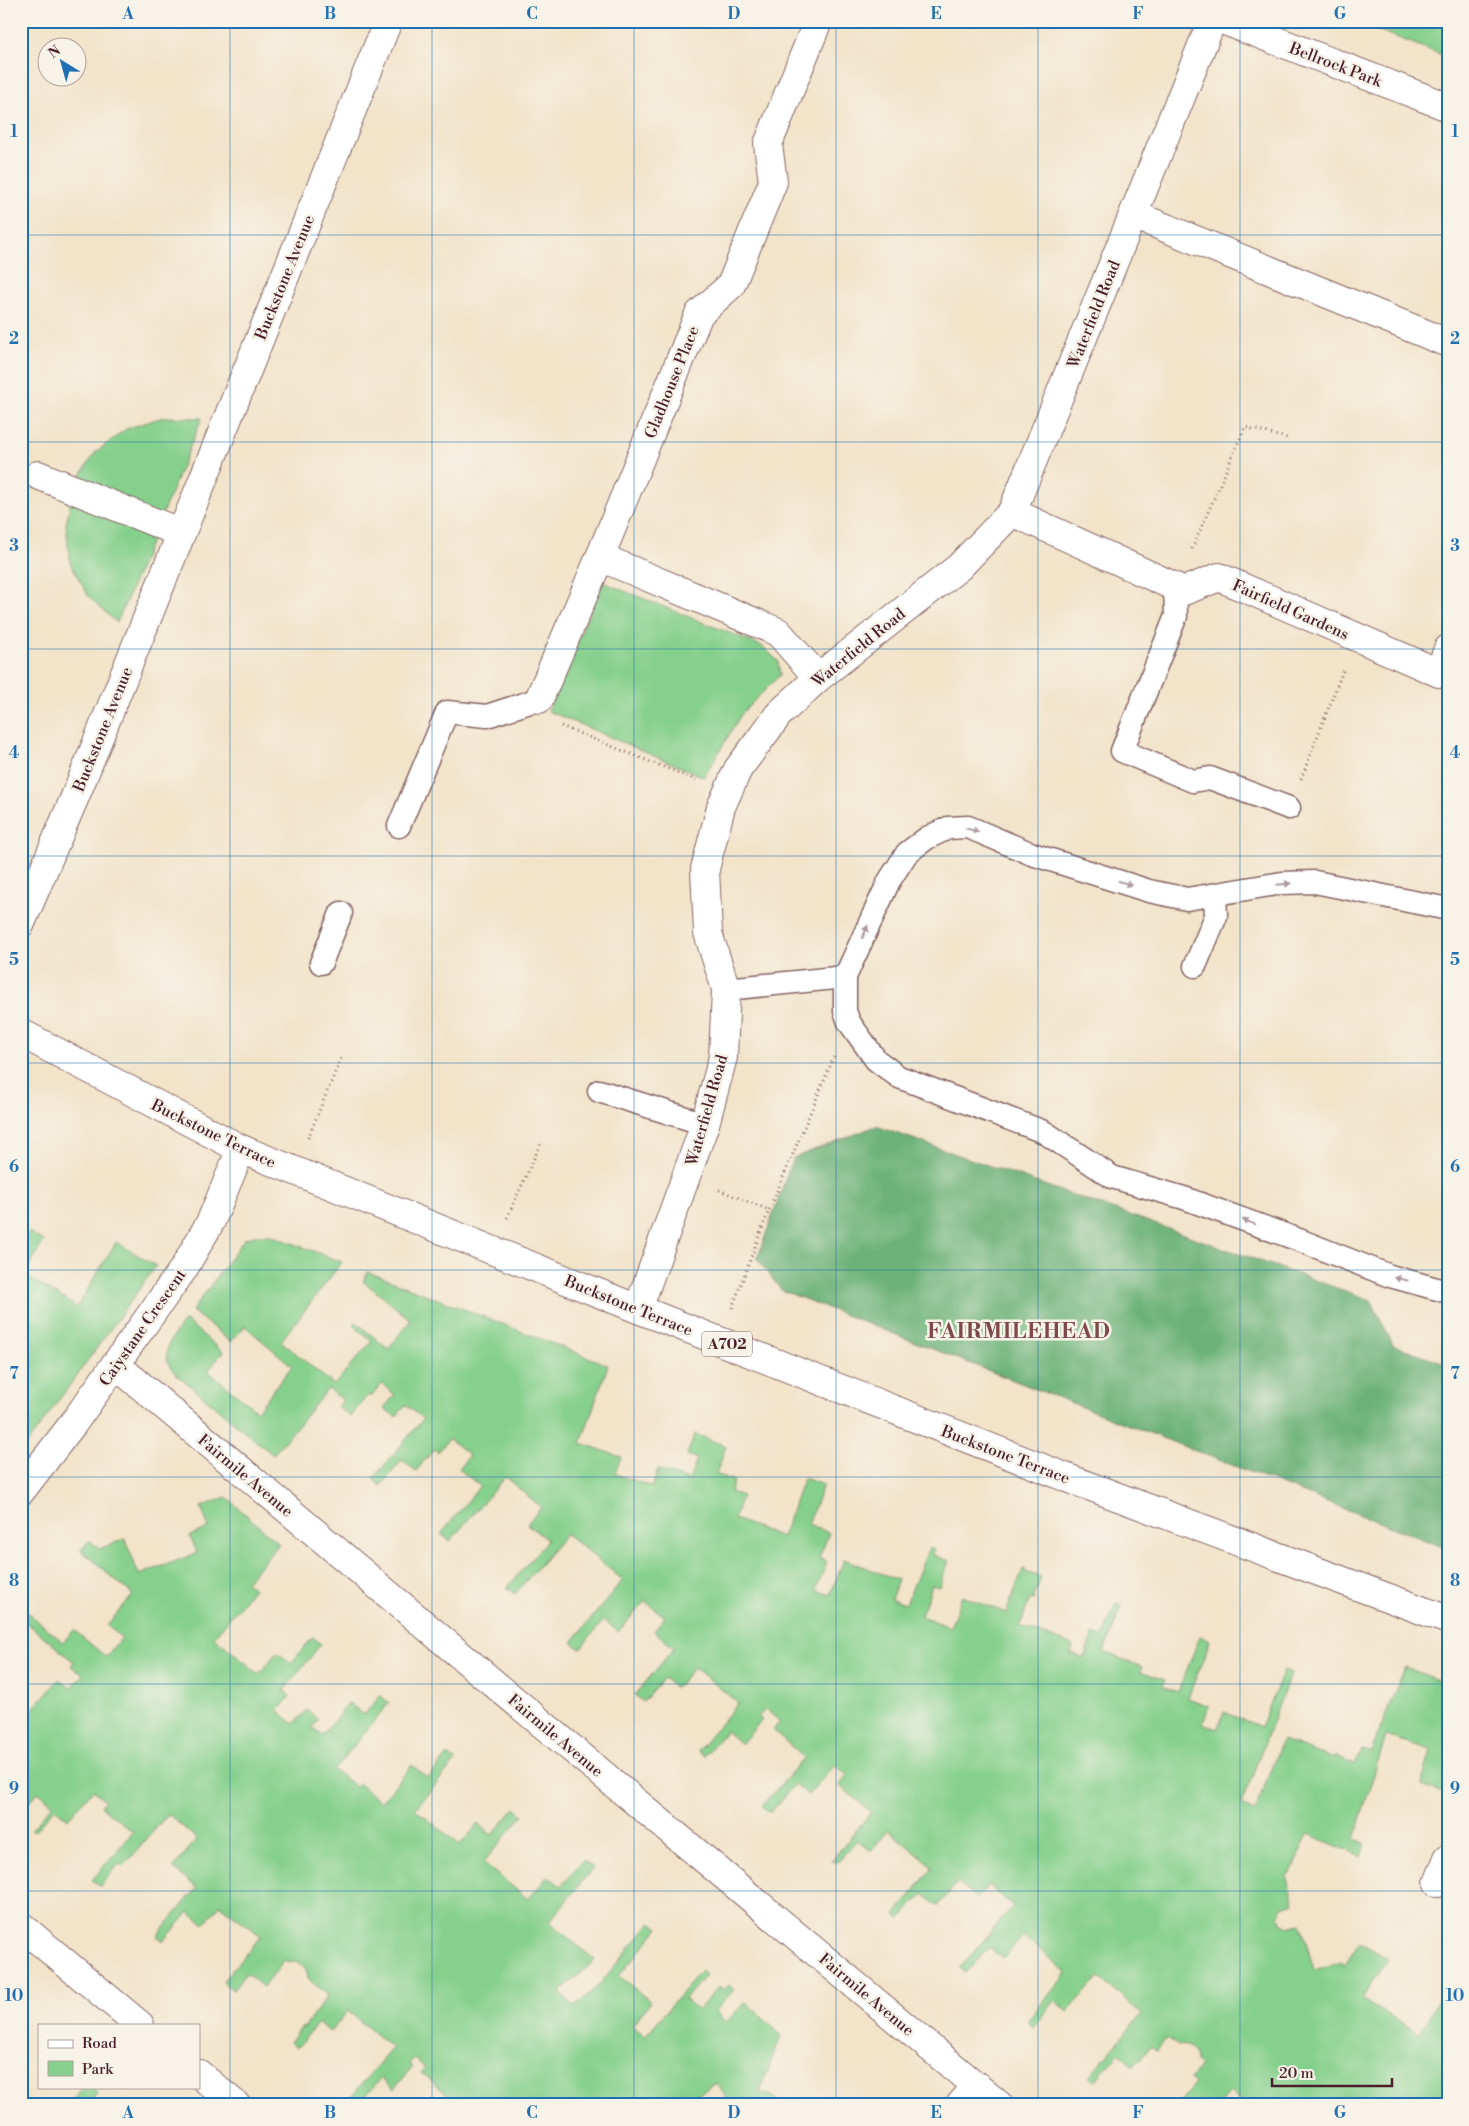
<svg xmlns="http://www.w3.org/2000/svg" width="1469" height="2126" font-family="'Libre Bodoni',serif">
<rect width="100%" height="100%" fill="#f7f3e8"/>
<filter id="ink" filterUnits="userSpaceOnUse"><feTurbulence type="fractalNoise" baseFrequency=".02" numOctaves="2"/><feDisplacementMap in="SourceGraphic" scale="10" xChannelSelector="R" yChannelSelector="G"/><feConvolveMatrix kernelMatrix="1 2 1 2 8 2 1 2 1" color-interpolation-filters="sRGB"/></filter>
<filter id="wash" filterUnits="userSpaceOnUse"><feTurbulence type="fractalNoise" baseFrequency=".0096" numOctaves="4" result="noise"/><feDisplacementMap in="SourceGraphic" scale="20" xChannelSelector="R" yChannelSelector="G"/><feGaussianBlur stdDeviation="1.12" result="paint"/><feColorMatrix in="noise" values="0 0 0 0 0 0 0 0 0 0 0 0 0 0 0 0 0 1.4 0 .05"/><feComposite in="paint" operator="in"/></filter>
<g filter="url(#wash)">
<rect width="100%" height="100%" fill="#f2e3c9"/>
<path fill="#86d08d" stroke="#68785c" d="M1354,21H1448V57Z
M163,417L202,418L117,623L89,597L70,563L66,524L74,486L95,453L126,429Z
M602,582L762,646L778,661L780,675L742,713L704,777L548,711Z
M29,1232L44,1241L24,1275L77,1307L116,1242L156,1266L22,1451L21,1241L24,1242Z
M258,1235H271L342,1262L281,1341L334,1385L372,1341L353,1325L356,1322L388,1349L411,1320L363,1281L368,1272L608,1365L581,1443L621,1457L615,1474L652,1487L658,1470L689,1480L697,1459L687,1455L695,1434L726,1446L716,1474L734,1481L730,1492L742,1496L734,1519L782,1537L804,1478L823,1485L808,1524L829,1533L819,1558L827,1562L816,1590L830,1595L844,1559L898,1580L891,1599L906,1604L929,1547L935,1549L933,1555L949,1561L939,1587L932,1585L921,1616L950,1627L962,1596L1006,1613L1023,1569H1025V1572L1041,1577L1033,1600L1030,1599L1020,1626L1073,1646L1071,1654L1084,1658L1093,1634L1103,1637L1116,1603L1122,1606L1104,1652L1142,1667L1140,1671L1165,1680L1163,1686L1178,1692L1200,1636L1210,1641L1188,1698L1209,1706L1203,1723L1217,1729L1224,1712L1261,1727L1284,1670L1291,1673L1241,1805L1255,1812L1282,1740L1334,1759L1335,1756L1355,1764L1362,1749L1371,1752L1405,1667L1448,1684V1796L1421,1786L1431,1750L1386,1736L1354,1839L1365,1843L1361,1856L1308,1834L1291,1873L1286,1876L1294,1903L1283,1907L1279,1915L1281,1923L1288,1927L1301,1924L1314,1970L1342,1962L1344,1966L1359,1942L1387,1958L1362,1999L1418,2033L1443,1992L1448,1995V2105H1244L1230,2093L1220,2105H1177L1195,2084L1190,2079L1200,2066L1195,2062C1198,2050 1188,2043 1177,2046L1167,2038L1156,2050L1151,2046L1133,2066L1119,2053L1095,2081L1089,2076L1142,2014L1099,1977L1068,2012L1055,2001L1033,2027L1027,2021L1067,1973L1023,1936L1003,1959L989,1947L966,1973L960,1968L1013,1906L988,1885L977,1898L958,1882L938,1906L923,1894L900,1919L895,1915L933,1867L888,1830L871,1851L857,1840L837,1862L832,1860L871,1812L839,1785L847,1775L835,1765L808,1795L795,1784L770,1813L762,1806L804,1758L773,1730L780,1722L766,1709L758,1717L762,1720L741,1744L726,1731L704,1756L698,1751L738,1703L694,1667L676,1688L664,1678L643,1702L635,1695L674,1648L654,1631L665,1617L645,1601L618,1632L604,1620L580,1649L572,1642L623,1580L566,1534L515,1594L507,1588L547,1540L527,1524L541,1507L505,1477L450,1541L441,1534L480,1486L459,1469L469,1455L449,1439L438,1452L434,1449L416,1471L402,1460L381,1486L373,1479L423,1419L406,1405L396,1417L384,1408L395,1395L382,1384L371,1397L368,1395L350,1417L338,1407L343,1400L328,1389L273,1455L175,1373C157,1354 172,1337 185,1320L223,1352L208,1371L257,1411L292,1366L245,1326L231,1342L192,1311L244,1239Z
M226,1497L279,1544L246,1582L254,1589L214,1637L259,1674L277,1652L291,1663L313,1637L321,1644L284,1690L290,1696L278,1711L294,1724L307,1710L318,1719L312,1727L322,1735L349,1703L364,1715L380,1695L389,1703L334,1770L356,1787L359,1784L381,1802L412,1765L428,1778L448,1755L456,1761L415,1809L460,1845L478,1824L492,1835L515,1808L523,1815L483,1863L528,1899L548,1876L561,1886L583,1860L593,1868L549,1922L595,1960L560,1992L574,2007L599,1985L651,1922L659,1928L619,1976L651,2002L632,2025L645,2036L701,1970L706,1975L685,1999L698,2010L719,1986L724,1990L729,1985L734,1990L715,2011L726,2022L746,2002L781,2035L760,2092L776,2098L774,2105H730L717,2083L677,2105H455L457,2102L421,2073L425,2068L414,2058L409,2064L413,2067L394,2089L381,2078L358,2105L350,2098L392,2048L348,2011L330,2032L318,2023L297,2048L290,2042L302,2027L304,2028L328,1995L308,1979L306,1969L296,1961L288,1962L285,1960L263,1987L246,1973L233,1990L222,1982L261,1936L220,1905L204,1924L189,1912L164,1941L157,1936L197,1888L173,1868L197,1839L168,1814L123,1867L119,1864L100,1886L92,1880L133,1832L101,1806L105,1800L93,1790L68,1819L55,1808L34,1832L31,1830L53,1804L38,1792L21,1812V1722L59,1679L71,1688L83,1675L71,1666L74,1662L21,1618L27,1612L63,1642L74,1630L106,1657L122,1638L107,1625L133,1595L81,1550L90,1540L99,1549L125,1539L139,1575L197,1553L190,1536L209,1528L201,1507Z
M83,2087H91L97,2093L88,2105H69Z"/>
<path fill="#6cb278" stroke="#5b6852" d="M876,1126L1371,1300L1393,1345L1448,1364V1549L781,1290L757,1259L793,1158Z"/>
</g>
<g filter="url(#ink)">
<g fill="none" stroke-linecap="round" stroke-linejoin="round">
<defs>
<path id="service" d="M1175,586L1176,616L1122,751L1193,781L1210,778L1289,808
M399,826L447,712L487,716L539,699
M1448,909L1315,882L1282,883L1187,899L1149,891L1032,854L968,827L948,828L927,838L907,853L889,881L845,977V1011L849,1022L876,1060L899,1077L1044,1132L1112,1177L1184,1198L1299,1240L1390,1276L1448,1292
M321,963L341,913
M1195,966L1216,916L1215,895
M726,989L845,977
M599,1091L705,1124"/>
<path id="minor" d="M1225,21L1448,107
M1134,215L1448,343
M38,475L181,533
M1012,512L1184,591L1219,577L1439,673L1448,649
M818,678L778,632L600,557L699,314L731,285L773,182L768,144L818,21
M539,699L600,557
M21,923L77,792L388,21
M638,1309L705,1124L723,1057L726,989L708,933L705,869L721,807L738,769L779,714L818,678L959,567L1012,512L1212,21
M115,1364L485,1676L999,2105
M21,1491L72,1425L184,1268L211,1221L241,1149
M1438,1883L1448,1858
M21,1926L140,2025
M199,2074L236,2105
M960,2105L977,2086"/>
<path id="primary" d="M21,1033L241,1149L638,1309L1078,1482L1448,1620"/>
</defs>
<use href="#service" stroke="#856462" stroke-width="25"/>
<use href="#minor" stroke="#856462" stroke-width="30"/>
<use href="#primary" stroke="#856462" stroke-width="30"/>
<path stroke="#856462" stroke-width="3" stroke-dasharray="1 4" stroke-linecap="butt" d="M1192,549L1245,427L1287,438
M561,726L696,780
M1301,779L1344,668
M308,1138L341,1058
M719,1190L769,1210
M507,1218L542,1141
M732,1308L769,1210L834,1057"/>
<use href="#service" stroke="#fff" stroke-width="22"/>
<use href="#minor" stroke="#fff" stroke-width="28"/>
<use href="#primary" stroke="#fff" stroke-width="28"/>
</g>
<defs><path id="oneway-solid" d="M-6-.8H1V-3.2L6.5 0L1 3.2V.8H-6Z" transform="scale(1.25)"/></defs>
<g fill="#ae9aa0">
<use href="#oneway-solid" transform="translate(972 830) rotate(16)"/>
<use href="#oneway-solid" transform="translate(1125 883) rotate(18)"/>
<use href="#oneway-solid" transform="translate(1284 884) rotate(-5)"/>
<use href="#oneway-solid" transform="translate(865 932) rotate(-66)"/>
<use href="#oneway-solid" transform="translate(1249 1222) rotate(-160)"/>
<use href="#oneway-solid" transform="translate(1401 1279) rotate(-167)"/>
</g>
</g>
<path fill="none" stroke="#1f6fb2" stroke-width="1" stroke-opacity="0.55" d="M230,21V2105M432,21V2105M634,21V2105M836,21V2105M1038,21V2105M1240,21V2105M21,235H1448M21,442H1448M21,649H1448M21,856H1448M21,1063H1448M21,1270H1448M21,1477H1448M21,1684H1448M21,1891H1448"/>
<g text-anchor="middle" stroke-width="5" stroke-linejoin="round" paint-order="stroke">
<rect fill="#f7f3e8" stroke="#7e5f64" stroke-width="1" x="702" y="1331.5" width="50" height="25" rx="4"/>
<g font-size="15" font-weight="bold" fill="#4a1f2b">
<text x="727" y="1349">A702</text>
</g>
<g font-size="16" fill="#4a1f2b" stroke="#f7f3e8">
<text transform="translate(1336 64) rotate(21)" y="6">Bellrock Park</text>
<text transform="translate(284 277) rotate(-68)" y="6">Buckstone Avenue</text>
<text transform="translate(1093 314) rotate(-68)" y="6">Waterfield Road</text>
<text transform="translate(671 382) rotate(-68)" y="6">Gladhouse Place</text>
<text transform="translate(1291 609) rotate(24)" y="6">Fairfield Gardens</text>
<text transform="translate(858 647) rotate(-39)" y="6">Waterfield Road</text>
<text transform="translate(102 729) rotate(-68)" y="6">Buckstone Avenue</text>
<text transform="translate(706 1110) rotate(-74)" y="6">Waterfield Road</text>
<text transform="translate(214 1133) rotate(26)" y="6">Buckstone Terrace</text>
<text transform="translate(629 1305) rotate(22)" y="6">Buckstone Terrace</text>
<text transform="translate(142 1327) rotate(-55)" y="6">Caiystane Crescent</text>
<text transform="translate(1006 1454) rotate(21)" y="6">Buckstone Terrace</text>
<text transform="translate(246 1475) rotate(40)" y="6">Fairmile Avenue</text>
<text transform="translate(556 1735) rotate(40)" y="6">Fairmile Avenue</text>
<text transform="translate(867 1994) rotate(40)" y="6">Fairmile Avenue</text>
</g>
<g font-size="21" font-weight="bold" letter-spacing="1" fill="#7f4948" stroke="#f7f3e8">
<text x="1019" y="1338">FAIRMILEHEAD</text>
</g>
</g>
<rect width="1469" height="2126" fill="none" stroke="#f7f3e8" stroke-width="55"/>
<rect x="38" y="2024" width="162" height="65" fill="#f7f3e8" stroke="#b29e9c"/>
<rect x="48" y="2040" width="25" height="8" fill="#ffffff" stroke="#b29e9c"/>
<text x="82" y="2048" font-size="15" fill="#4a1f2b">Road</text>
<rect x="48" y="2061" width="25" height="15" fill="#86d08d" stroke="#b29e9c"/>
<text x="82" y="2074" font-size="15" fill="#4a1f2b">Park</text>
<g transform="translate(62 62) rotate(323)"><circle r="24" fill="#f7f3e8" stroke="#b29e9c"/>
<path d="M0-4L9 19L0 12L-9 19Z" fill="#1f6fb2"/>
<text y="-8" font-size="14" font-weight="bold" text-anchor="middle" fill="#4a1f2b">N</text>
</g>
<path d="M1272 2078v8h120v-8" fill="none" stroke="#4a1f2b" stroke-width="2.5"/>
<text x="1279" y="2078" font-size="15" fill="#4a1f2b" stroke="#f7f3e8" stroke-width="4" paint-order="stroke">20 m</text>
<rect x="28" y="28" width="1414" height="2070" fill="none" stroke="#1f6fb2" stroke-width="2"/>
<g font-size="16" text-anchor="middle" font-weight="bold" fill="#1f6fb2">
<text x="128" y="19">A</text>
<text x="330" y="19">B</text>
<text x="532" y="19">C</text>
<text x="734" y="19">D</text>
<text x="936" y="19">E</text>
<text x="1138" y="19">F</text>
<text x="1340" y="19">G</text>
<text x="14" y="137">1</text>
<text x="1455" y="137">1</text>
<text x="14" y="344">2</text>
<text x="1455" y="344">2</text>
<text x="14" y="551">3</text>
<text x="1455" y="551">3</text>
<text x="14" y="758">4</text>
<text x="1455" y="758">4</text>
<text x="14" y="965">5</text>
<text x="1455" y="965">5</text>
<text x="14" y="1172">6</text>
<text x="1455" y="1172">6</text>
<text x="14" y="1379">7</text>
<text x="1455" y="1379">7</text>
<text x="14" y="1586">8</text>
<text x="1455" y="1586">8</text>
<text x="14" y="1794">9</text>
<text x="1455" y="1794">9</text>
<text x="14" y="2001">10</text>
<text x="1455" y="2001">10</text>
<text x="128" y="2118">A</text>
<text x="330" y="2118">B</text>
<text x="532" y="2118">C</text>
<text x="734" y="2118">D</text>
<text x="936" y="2118">E</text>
<text x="1138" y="2118">F</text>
<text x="1340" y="2118">G</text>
</g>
</svg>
